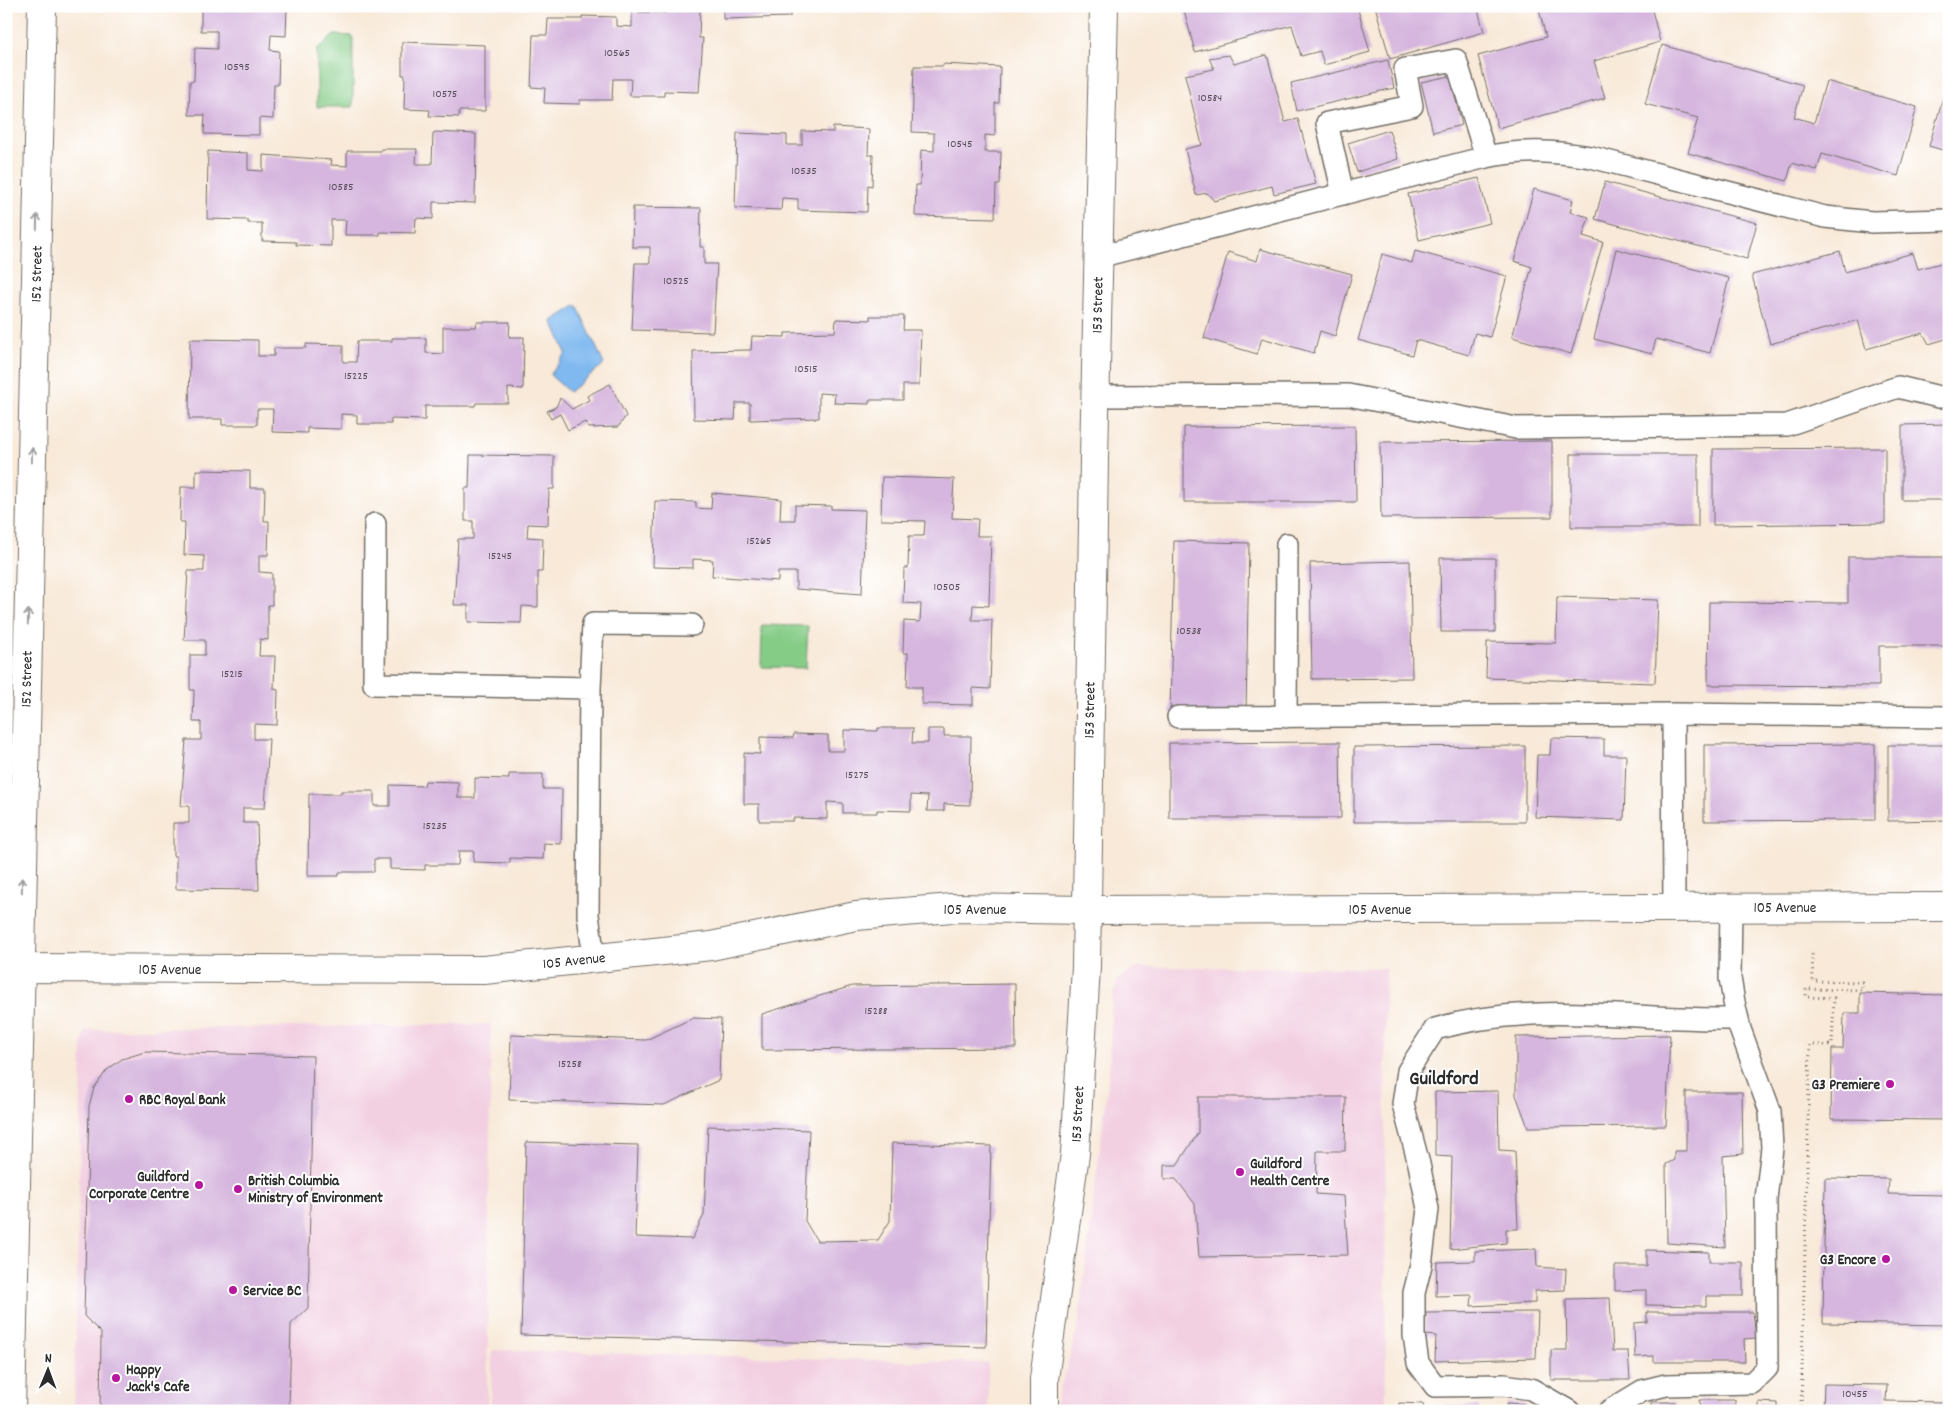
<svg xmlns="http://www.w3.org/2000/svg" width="1955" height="1417" font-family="Dekko,sans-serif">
<rect width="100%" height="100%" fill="#fff"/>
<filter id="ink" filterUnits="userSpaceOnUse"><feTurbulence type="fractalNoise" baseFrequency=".02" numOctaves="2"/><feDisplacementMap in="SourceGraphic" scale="10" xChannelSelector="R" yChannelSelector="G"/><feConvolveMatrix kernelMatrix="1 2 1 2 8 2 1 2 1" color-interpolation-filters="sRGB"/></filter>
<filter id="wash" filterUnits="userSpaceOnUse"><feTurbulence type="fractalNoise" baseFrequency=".0096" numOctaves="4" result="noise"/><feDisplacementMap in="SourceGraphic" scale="20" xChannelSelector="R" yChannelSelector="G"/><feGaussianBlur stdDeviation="1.12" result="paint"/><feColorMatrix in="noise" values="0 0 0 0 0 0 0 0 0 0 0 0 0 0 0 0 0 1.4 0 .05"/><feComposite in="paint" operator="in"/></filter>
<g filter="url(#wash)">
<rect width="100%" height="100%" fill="#f8e9d8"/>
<path fill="#f2cfe1" d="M1138,967L1385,968L1386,1411H1056V1403L1078,1327L1109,1073L1112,1000L1118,979Z
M491,1024L487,1411H74L82,1046L85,1030Z
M492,1350L988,1363V1411H491Z"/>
<path fill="#85cc87" stroke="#587c59" d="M334,35L353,36V107H317V50Z
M762,625L808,626L806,668L761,667Z"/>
<path fill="#7fb9f0" stroke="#55728e" d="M577,305L604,364L569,392L550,375L566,353L552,321Z"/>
<g id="blocks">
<path fill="#d6b6de" d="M201,6H287L286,36L271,35L270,50L279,51L278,85H274L273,119L259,118V135L204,134L205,115H189L190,81H194L195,48L217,49V31H201Z
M723,6H790V17L723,19Z
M1183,6H1357L1370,52L1324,65L1320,51L1301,56L1292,25L1195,52Z
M1375,6H1477L1484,32L1390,59Z
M1538,6H1651L1660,42L1594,61L1605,98L1498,128L1478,56L1546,37Z
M665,9L700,10L699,38H703L699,92L664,91V96H630L631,79H613L612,100H580V104L544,103L545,88L531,87L533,35H547L548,19H582V16L616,17V26L632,27V12L665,13Z
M402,42L485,45V111H459V117L429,116L430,110L404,109L405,75H402Z
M1662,45L1803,85L1794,117L1814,123L1826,81L1917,107L1898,176L1822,154L1817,170L1792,163L1787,181L1688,153L1698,118L1645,104Z
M1229,55L1234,64L1267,55L1285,122L1298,119L1316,184L1274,194L1272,186L1214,201L1207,193L1196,195L1185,149L1202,145L1185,75L1214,69L1209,58Z
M1388,60L1394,88L1297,111L1291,83Z
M943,64L1000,67L999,103H995V136L985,135V152H1001L1000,185H996L995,218L915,216L916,185H920L921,150L934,151V133L912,132L914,66H943Z
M1450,76L1462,125L1433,132L1421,82Z
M1948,81H1949V152L1929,146Z
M833,127L869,129L868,155H873L872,186L868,185L867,212L798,210V199L782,198L781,210L735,208L737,133L787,135V145H802V131L833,132Z
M1389,130L1398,159L1357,172L1348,143Z
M436,132L476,134L475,203L433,202V219L416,218L415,233L380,232V235H345L346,220H331V246L296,245V242L262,241V223H248V220L207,219L208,151L248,153V170L263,171V155L332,160L331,165L347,166V151H381V149H417L416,164H432L433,133Z
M1479,178L1490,223L1419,240L1408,194Z
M1605,182L1757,223L1747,259L1595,219Z
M1534,189L1573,200L1570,212L1589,217L1583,236L1603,242L1571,354L1512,337L1532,267L1514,261Z
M633,207L701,208L700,247H704V264H717L713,332L632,330L635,263H650V247H632Z
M1260,249L1352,274L1335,336L1320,331L1314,353L1262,338L1257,354L1204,338L1228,252L1257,261Z
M1616,249L1729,278L1710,353L1656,339L1652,354L1594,339Z
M1415,251L1507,276L1490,337L1475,333L1469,355L1416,340L1412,355L1358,340L1382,254L1412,263Z
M1840,251L1845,272L1913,253L1918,269L1949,261V338L1929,344L1923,333L1866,349L1858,320L1770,344L1752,275Z
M870,316H904L903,330H921L919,385H903V400H869V404L834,403L835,394L819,393V418L750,420V403H736L735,420L694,419L693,351L751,350L752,336L785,337V333L835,332L836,319L870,320Z
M477,322H510L509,337H524L523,389L508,388V403H476L475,406H425V420L391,419V424H357V415L341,414V429L307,428V433L272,432L273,409H257V425H222V419H189L190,339L258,340V356H274V348H306V344L343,345V362H356L357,341H392V338H426V353L443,354V327H476Z
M610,384L626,416L618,427L589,428L585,422L568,430L560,414L551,419L547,411L556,407L560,398L572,409L589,400L587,396Z
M1949,424V500H1902V425Z
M1355,426L1356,502H1184V427Z
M1552,441V517L1381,518L1380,442Z
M1885,448V523L1713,525V449Z
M1571,454H1698V527H1571Z
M470,455L554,456V489H549L548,525L528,524L527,537L543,538L542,572H538V607L522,606L521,623L468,622V605H454L458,539H473V521H465V488H469Z
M196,470L250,471V488H265L264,521H269L268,555H259V572L272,573V605H268V640L260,639L259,656H275L274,689L278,690L277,725L254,724V739H269L265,808H243V823H257L259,890L176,889V856H173V823H189V806H181L186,740H201V722H193L194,690H190V655H205V640H184L188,571H204V556L184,555L185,522H180L181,487H196Z
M882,477L954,479L952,518L978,519L977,536H991L989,606L973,605L972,620H992L990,689L973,688V705L922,704V687H907L908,653H903L904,621L920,622L921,604L903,603L904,568H908L909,536H924L925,521L881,520Z
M712,493L781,499L780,520H795V505L831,506V509L865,510L862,594L796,589V572H778V581L712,576L713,560L693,559V568L653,567L655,501L696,502V508L711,509Z
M1174,541L1249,543L1246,714L1170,713Z
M1848,557H1949V646H1879V686L1708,685L1709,602L1848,603Z
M1440,558H1495V632H1441Z
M1410,561L1412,678L1312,679L1310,563Z
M1557,597L1658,600L1655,683L1486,678L1487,642L1556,643Z
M878,728H913L912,743H928V729H944V736H971L970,805L944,804V811H927L928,796L911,795V811L877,810V813H843V803L827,802V819L793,818V821H759V804H744V753L760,754V737L793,738L794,734L828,735V751H844V730L878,731Z
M1551,738L1604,739V755H1626L1624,820L1535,817L1537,755H1550Z
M1340,742L1341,818H1169V743Z
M1875,744V820L1704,821V745Z
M1888,745H1949V820L1888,821Z
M1525,746V822H1354V747Z
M509,774H543V789H562L561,844L544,843L543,859L510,858V863L473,862L474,851H459L458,865H425V870L390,869V859H374V872H339V876H308L309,794H341V791H374V806H390V785L424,786L425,781L458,782V798H475V778L509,779Z
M1015,984L1016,1048L762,1050V1014L852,986Z
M1860,993L1949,995V1120L1831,1119L1832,1049H1843L1844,1013H1860Z
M693,1018L721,1019L719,1080L664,1105L509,1100L511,1035L646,1040Z
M1670,1035L1666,1126L1528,1127L1516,1095V1037Z
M145,1052L313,1056L308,1308L291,1324L289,1411H100L101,1333L84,1316L89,1106L94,1088L107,1070L122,1059Z
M1498,1091L1499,1150L1515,1151L1518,1229H1506V1243L1450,1249L1452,1157L1435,1156V1092Z
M1686,1092H1742L1743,1154L1723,1156L1725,1247L1667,1243L1666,1164L1674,1160V1151H1686Z
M1198,1097H1346L1345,1151H1317L1316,1194L1344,1196L1348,1255L1199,1257L1195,1204L1176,1179H1164V1165H1177L1198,1133Z
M708,1126L809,1130L805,1221L817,1241L878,1240L890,1221L892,1143L991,1146L986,1347L521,1335L526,1142L638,1145L635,1237L692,1239L704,1215Z
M1825,1178L1889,1179L1888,1194L1949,1195V1325L1823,1323Z
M1536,1249L1537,1267L1566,1269L1565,1290L1535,1291V1303L1471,1306L1472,1295L1436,1296L1437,1262L1475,1261V1251Z
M1646,1250L1709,1252V1262H1743V1296H1706V1306L1646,1305V1290L1615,1291V1266H1646Z
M1610,1298L1613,1351H1628L1630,1380H1551V1350H1567L1566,1299Z
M1538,1312L1536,1358L1435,1361L1436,1336L1425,1335L1426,1313Z
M1647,1312H1753L1756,1338L1744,1339L1745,1362H1654V1356L1635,1357L1634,1323L1647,1322Z
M1824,1384L1887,1385L1886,1401L1949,1402V1411H1823Z
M1699,1400H1735V1411H1700Z
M1651,1402H1675V1411H1651Z
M1759,1402L1777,1403V1411H1759Z
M1399,1403L1423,1404L1424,1411H1399Z
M1507,1403L1525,1404V1411H1507Z
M1445,1406H1479V1411H1445Z"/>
</g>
</g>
<g filter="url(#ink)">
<use href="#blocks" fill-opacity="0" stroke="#736e68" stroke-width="1"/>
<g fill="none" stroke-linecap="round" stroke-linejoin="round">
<defs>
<path id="service" d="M1343,194L1327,123L1412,106L1405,69L1456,60L1486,157
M1098,257L1486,157C1522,149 1554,151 1591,157L1825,217L1872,222L1949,220
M1096,396L1348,395L1516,428L1787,425L1898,387L1939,397L1949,396
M375,524L374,684L590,688L588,915L594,958
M590,688L593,624L692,625
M1178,717L1673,714
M1286,717L1287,544
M1674,908L1673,714L1949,717
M1569,1411L1531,1389L1504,1385L1435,1386L1418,1363L1414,1335V1293L1421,1265L1428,1209L1419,1164L1403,1104L1408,1071L1435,1029C1537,1000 1635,1021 1738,1019
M1609,1411L1642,1391L1666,1385L1752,1383L1767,1368L1766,1199L1772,1148L1770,1111L1740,1029L1734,1002L1730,978L1731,907"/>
<path id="minor" d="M1044,1411V1379L1075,1154L1086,967L1094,459L1104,6"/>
<path id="tertiary" d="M6,968L484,970L711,946L856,916L952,908L1085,910L1949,907"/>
<path id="secondary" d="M11,1411L42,6"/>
</defs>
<use href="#service" stroke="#736e68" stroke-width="24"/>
<use href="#minor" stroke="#736e68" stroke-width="30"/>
<use href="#tertiary" stroke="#736e68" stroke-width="30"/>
<use href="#secondary" stroke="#736e68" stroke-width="30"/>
<path stroke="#736e68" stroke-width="3" stroke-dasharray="1 4" stroke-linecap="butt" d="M1801,1411L1810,1045H1832L1834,998L1806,997V989L1862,990V982L1813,981L1812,951"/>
<use href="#service" stroke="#fff" stroke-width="21"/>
<use href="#minor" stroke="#fff" stroke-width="28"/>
<use href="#tertiary" stroke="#fff" stroke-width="28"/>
<use href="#secondary" stroke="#fff" stroke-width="28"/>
</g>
<defs><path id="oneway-shaft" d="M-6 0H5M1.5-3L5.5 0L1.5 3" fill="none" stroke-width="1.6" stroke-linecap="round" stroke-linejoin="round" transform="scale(1.25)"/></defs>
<g stroke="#a0a0a0">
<use href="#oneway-shaft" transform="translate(37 222) rotate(-89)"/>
<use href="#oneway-shaft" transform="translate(32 455) rotate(-89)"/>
<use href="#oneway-shaft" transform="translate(28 617) rotate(-89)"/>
<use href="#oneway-shaft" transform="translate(22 885) rotate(-89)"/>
</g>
</g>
<g fill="#b5179e" stroke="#fff" stroke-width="2">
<circle cx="1890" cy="1084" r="5"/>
<circle cx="129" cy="1099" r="5"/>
<circle cx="1240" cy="1172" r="5"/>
<circle cx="199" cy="1185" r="5"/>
<circle cx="238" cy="1189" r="5"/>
<circle cx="1886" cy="1259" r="5"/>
<circle cx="233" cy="1290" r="5"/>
<circle cx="116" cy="1378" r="5"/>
</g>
<g text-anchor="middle" stroke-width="4" stroke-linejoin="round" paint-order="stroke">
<g font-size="12" fill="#564e58">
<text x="617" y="56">10565</text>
<text x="237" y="70">10595</text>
<text x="445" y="97">10575</text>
<text x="1210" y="101">10584</text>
<text x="960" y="147">10545</text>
<text x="804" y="174">10535</text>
<text x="341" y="190">10585</text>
<text x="676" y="284">10525</text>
<text x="806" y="372">10515</text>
<text x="356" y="379">15225</text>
<text x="759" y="544">15265</text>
<text x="500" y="559">15245</text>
<text x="947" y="590">10505</text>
<text x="1189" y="634">10538</text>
<text x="232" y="677">15215</text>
<text x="857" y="778">15275</text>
<text x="435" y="829">15235</text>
<text x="876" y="1014">15288</text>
<text x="570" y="1067">15258</text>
<text x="1855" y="1397">10455</text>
</g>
<g font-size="15" fill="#2b2b2b" stroke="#fff">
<text transform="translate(36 274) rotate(-89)" y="5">152 Street</text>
<text transform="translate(1097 305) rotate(-89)" y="5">153 Street</text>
<text transform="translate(26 679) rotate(-89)" y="5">152 Street</text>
<text transform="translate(1089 710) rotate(-89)" y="5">153 Street</text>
<text x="1785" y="912">105 Avenue</text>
<text x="975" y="914">105 Avenue</text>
<text x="1380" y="914">105 Avenue</text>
<text transform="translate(574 960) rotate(-6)" y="5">105 Avenue</text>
<text x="170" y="974">105 Avenue</text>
<text transform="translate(1077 1114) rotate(-87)" y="5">153 Street</text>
</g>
<g font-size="15" font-weight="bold" fill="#2b2b2b" stroke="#fff" text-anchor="start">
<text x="1880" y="1089" text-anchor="end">G3 Premiere</text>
<text x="139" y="1104">RBC Royal Bank</text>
<text x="1250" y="1168">Guildford<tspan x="1250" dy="17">Health Centre</tspan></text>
<text x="189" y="1181" text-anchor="end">Guildford<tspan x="189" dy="17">Corporate Centre</tspan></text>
<text x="248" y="1185">British Columbia<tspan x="248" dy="17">Ministry of Environment</tspan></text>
<text x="1876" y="1264" text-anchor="end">G3 Encore</text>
<text x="243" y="1295">Service BC</text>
<text x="126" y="1374">Happy<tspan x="126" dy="17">Jack's Cafe</tspan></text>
</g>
<g font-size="20" font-weight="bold" fill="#2b2b2b" stroke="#fff">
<text x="1444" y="1084">Guildford</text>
</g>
</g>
<rect width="1955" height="1417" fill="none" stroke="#fff" stroke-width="25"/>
<g transform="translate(48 1370) rotate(1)" stroke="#ffffff" stroke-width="4" paint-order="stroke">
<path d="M0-4L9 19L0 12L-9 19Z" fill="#2b2b2b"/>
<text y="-8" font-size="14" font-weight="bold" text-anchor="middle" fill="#2b2b2b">N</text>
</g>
</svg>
